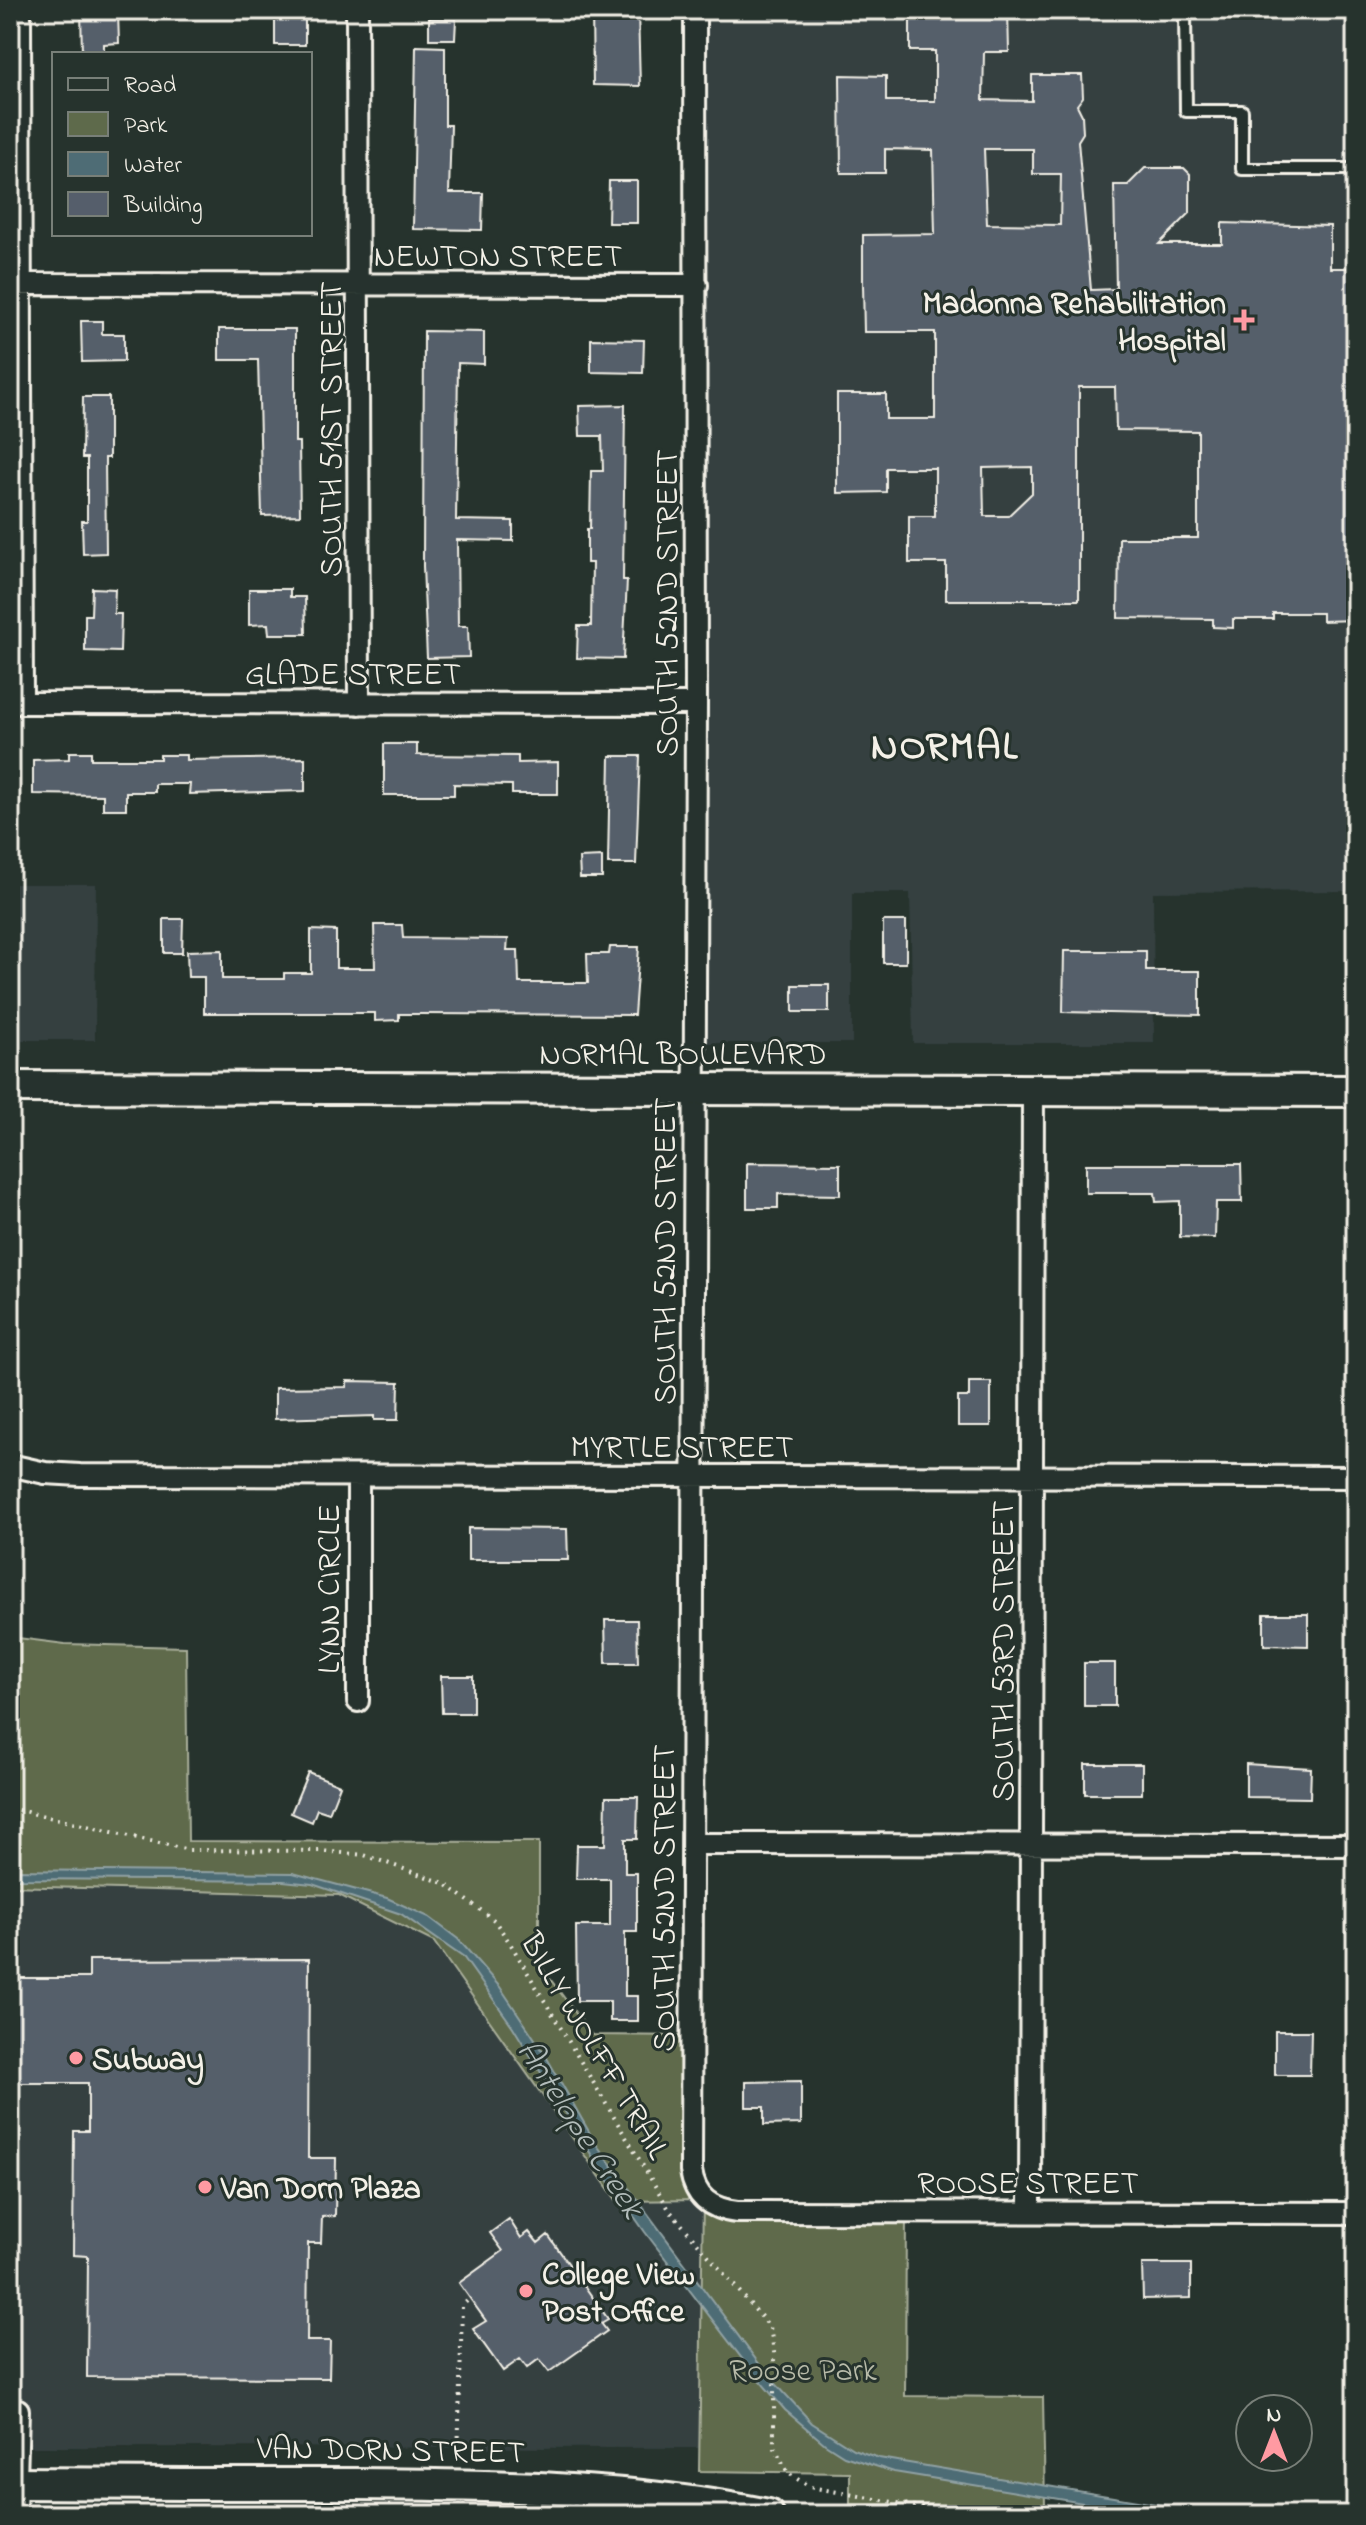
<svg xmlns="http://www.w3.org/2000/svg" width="1366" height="2525" font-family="'Indie Flower',sans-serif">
<rect width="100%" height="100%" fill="#26332d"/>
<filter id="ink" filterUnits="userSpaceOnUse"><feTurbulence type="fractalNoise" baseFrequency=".0125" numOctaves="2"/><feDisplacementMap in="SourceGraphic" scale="16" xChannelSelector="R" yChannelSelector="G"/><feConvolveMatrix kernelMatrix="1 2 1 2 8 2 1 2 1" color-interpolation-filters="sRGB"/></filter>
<g filter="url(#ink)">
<path fill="#344040" d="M695,10H1356V891L1153,892L1154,1043H913L910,893H852V1043H694Z
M10,884H96L95,1040H10Z
M10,1886L339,1895L434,1942L617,2201L703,2200L699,2448L10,2447Z"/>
<path fill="#5e6a4b" stroke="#a9ae9a" stroke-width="2" d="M10,1637L65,1644L186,1647L188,1841L539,1842V1964L592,2035L692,2036L691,2171L703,2200L906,2212L905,2396L1043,2397L1045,2507L1356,2512V2515H977L938,2505L850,2504V2473L699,2471L703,2200L617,2201L434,1942L339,1895L10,1886Z"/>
<path fill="#4e6c75" stroke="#90a1a3" stroke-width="2" d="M10,1870L293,1873L387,1898L429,1917L458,1939L500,1987L543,2051L596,2144L766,2373L812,2423L853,2449L879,2458L1221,2515H1156L894,2472L844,2456L825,2444L785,2410L750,2369L645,2232L597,2164L513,2027L464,1958L401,1914L312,1884L283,1881L10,1879Z"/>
<path fill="#555e6b" stroke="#f4f1e8" stroke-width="2" fill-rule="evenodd" d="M81,10L118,13L119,43L104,44V54H82Z
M592,10H638L640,86L593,85Z
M910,10H1008L1009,52H984L983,100L1032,101V75H1082L1083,97L1077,105L1082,115L1083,133L1078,141L1091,290L1116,289L1114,185H1128L1145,168H1184L1190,174V213L1159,244H1222V223L1330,226V268H1356V620L1322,621V613H1273V619H1233V628L1213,627V619L1118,618L1119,538H1198V431L1116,430L1115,387H1079V600H946V563H909V516H935V468H886V492L837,493V394H886V419H935V332H864L863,284V235L935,234L933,150L885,149V173H841L840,75L886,76V101H935V51H910ZM984,149H1033V174H1061L1060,225L987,224ZM1032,467V493L1008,516H984L983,468Z
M275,14H305V45H275Z
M429,18L456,19L455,39H429Z
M416,46L445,47V125H451L449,193H483L482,230L413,229Z
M609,181H637V223H608Z
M81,321H102V334H124V361L82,362Z
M219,329H295V442H299L300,515L262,516L258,360H219Z
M424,331L484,332V364L458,363L456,520L513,521V541L457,540L458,626H468L469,657L427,658L423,566Z
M591,339L644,340L643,373L591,372Z
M83,397H109V458H105L106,553L83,554L82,521H87V458H82Z
M625,405L623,580H627L623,659L577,658L578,626H591L592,563H587V529H590L591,471H603L602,436H580L579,406Z
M92,588L115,589L114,614H121L120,652L85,651V615H91Z
M249,589H290V597H305L306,634H269L268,624L249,625Z
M384,744H417V755L518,756V763L558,762V794H512V785L454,784V795H384Z
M69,752H91V759H160V755H186V760L305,758V791L189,794L190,784H155V792H126V809H103V795L33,794V760L69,759Z
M610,756H640L636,864H608Z
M602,857V878H580L579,858Z
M164,919H183L182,953H164Z
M883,921H906V963H883Z
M374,925H402L403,938L508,939L507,950H518L519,983H588L587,954H609L610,947H639L634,1015L420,1014H399V1020L375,1021V1013H204V977H188L187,951L222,950V979H284V973H311V930L336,931V968H375Z
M1064,951H1146V971H1200V1015L1063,1012Z
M793,985H829V1012H793Z
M747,1163L840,1164V1195L778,1194V1208H747Z
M1086,1164H1241L1242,1202H1216L1215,1238L1180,1237V1201L1156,1202L1155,1193H1086Z
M347,1381L399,1382L398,1420H374V1416L275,1419V1388L347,1387Z
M969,1382H991V1426H958V1397H969Z
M468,1528L567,1529L568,1560H468Z
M1264,1614H1308V1646L1264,1645Z
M605,1620H637L638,1663H606Z
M1084,1663H1115V1706H1084Z
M441,1676H473V1713H442Z
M1085,1764H1142V1794H1085Z
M1246,1764L1311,1768L1310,1798L1246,1797Z
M308,1772L340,1785L329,1813L317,1809L312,1822L291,1813Z
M606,1797H638L637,1839H625V1873H637V1932H625V1996H638V2021H610V2001H577L576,1926H610V1879H576L577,1845H605Z
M309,1959L308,2158H336L335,2216L322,2217L321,2243H308L307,2341H330L329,2378L87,2377L88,2256L73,2255L74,2131H88V2083H10V1978H89V1960Z
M1275,2031H1311L1310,2075H1275Z
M801,2081V2124L764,2125V2107H746V2082Z
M509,2219L521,2238L529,2232L538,2243L548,2235L608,2319L601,2323L607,2331L549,2372L539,2359L527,2368L520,2359L503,2371L473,2329L486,2321L459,2283L503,2251L490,2233Z
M1142,2264H1191V2298L1143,2299Z"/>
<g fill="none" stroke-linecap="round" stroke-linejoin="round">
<defs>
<path id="lane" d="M1185,10L1186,111H1242V169H1356"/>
<path id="street" d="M20,10L22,703
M357,10L359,704
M695,10L696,704L691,2171C695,2198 711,2209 737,2212L1356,2213
M10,284L697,285
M10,703L696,704
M10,1465L45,1473L80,1475L1356,1477
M358,1476V1701
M694,1844L1356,1845
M1030,2212L1033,1089
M15,2515L18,2410"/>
<path id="secondary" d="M10,1087L1356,1091
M10,2483C126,2484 241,2484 357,2484C495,2485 632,2487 768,2515"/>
</defs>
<use href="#lane" stroke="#f4f1e8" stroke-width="16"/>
<use href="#street" stroke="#f4f1e8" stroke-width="26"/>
<use href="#secondary" stroke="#f4f1e8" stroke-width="36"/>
<path stroke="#f4f1e8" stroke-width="4" stroke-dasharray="2 6" stroke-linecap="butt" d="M10,1808L189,1850L321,1851L364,1855L444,1883L494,1920L510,1943L670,2211L770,2327L774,2352V2446L788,2473L810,2487L964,2515
M458,2461L462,2306L470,2298"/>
<use href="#lane" stroke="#26332d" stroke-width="10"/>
<use href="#street" stroke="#26332d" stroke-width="20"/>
<use href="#secondary" stroke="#26332d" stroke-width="30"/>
</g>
</g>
<g fill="#ff9aa2" stroke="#26332d" stroke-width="3">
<path d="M1240 308h8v8h8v8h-8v8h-8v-8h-8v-8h8z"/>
<circle cx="76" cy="2058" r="8"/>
<circle cx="205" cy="2187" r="8"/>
<circle cx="526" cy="2291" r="8"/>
</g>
<g text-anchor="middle" stroke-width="6" stroke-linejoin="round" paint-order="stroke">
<g font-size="32" fill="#f4f1e8" stroke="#26332d">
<text x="498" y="266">NEWTON STREET</text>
<text transform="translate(330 429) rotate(-90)" y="11">SOUTH 51ST STREET</text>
<text transform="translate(666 603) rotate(-90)" y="11">SOUTH 52ND STREET</text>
<text x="353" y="684">GLADE STREET</text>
<text x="683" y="1064">NORMAL BOULEVARD</text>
<text transform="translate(664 1251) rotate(-90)" y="11">SOUTH 52ND STREET</text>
<text x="682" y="1457">MYRTLE STREET</text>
<text transform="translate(328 1589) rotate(-90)" y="11">LYNN CIRCLE</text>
<text transform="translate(1002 1651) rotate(-90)" y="11">SOUTH 53RD STREET</text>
<text transform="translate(663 1898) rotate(-90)" y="11">SOUTH 52ND STREET</text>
<text transform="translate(596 2045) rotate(59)" y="11">BILLY WOLFF TRAIL</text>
<text x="1028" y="2193">ROOSE STREET</text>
<text transform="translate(391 2449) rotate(1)" y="11">VAN DORN STREET</text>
</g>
<g font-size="32" font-weight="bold" fill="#f4f1e8" stroke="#26332d" text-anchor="start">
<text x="1226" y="313" text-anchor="end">Madonna Rehabilitation<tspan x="1226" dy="37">Hospital</tspan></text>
<text x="92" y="2069">Subway</text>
<text x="221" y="2198">Van Dorn Plaza</text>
<text x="542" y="2284">College View<tspan x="542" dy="37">Post Office</tspan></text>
</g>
<g font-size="32" fill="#b8bba9" stroke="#26332d">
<text x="803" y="2380">Roose Park</text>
</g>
<g font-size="34" font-style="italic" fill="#b2bcba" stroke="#26332d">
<text transform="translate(582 2128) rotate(57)" y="12">Antelope Creek</text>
</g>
<g font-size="40" font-weight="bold" letter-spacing="2" fill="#f4f1e8" stroke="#26332d">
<text x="945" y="758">NORMAL</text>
</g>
</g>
<rect width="1366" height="2525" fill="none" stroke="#26332d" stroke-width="40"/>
<rect x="20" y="20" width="1326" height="2485" fill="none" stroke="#f4f1e8" stroke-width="3" filter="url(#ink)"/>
<rect x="52" y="52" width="260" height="184" fill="#26332d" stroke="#787f78" stroke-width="2"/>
<rect x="68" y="78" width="40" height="12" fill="#26332d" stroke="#787f78" stroke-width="2"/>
<text x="124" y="92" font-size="24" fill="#f4f1e8">Road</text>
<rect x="68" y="112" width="40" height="24" fill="#5e6a4b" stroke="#787f78" stroke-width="2"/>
<text x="124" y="132" font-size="24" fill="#f4f1e8">Park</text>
<rect x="68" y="152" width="40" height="24" fill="#4e6c75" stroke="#787f78" stroke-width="2"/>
<text x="124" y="172" font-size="24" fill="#f4f1e8">Water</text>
<rect x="68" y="192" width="40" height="24" fill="#555e6b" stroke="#787f78" stroke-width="2"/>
<text x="124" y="212" font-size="24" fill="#f4f1e8">Building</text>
<g transform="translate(1274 2433)"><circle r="38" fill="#26332d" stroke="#787f78" stroke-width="2"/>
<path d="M0-6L14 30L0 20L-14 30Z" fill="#ff9aa2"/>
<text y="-12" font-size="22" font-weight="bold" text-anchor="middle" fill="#f4f1e8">N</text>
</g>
</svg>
